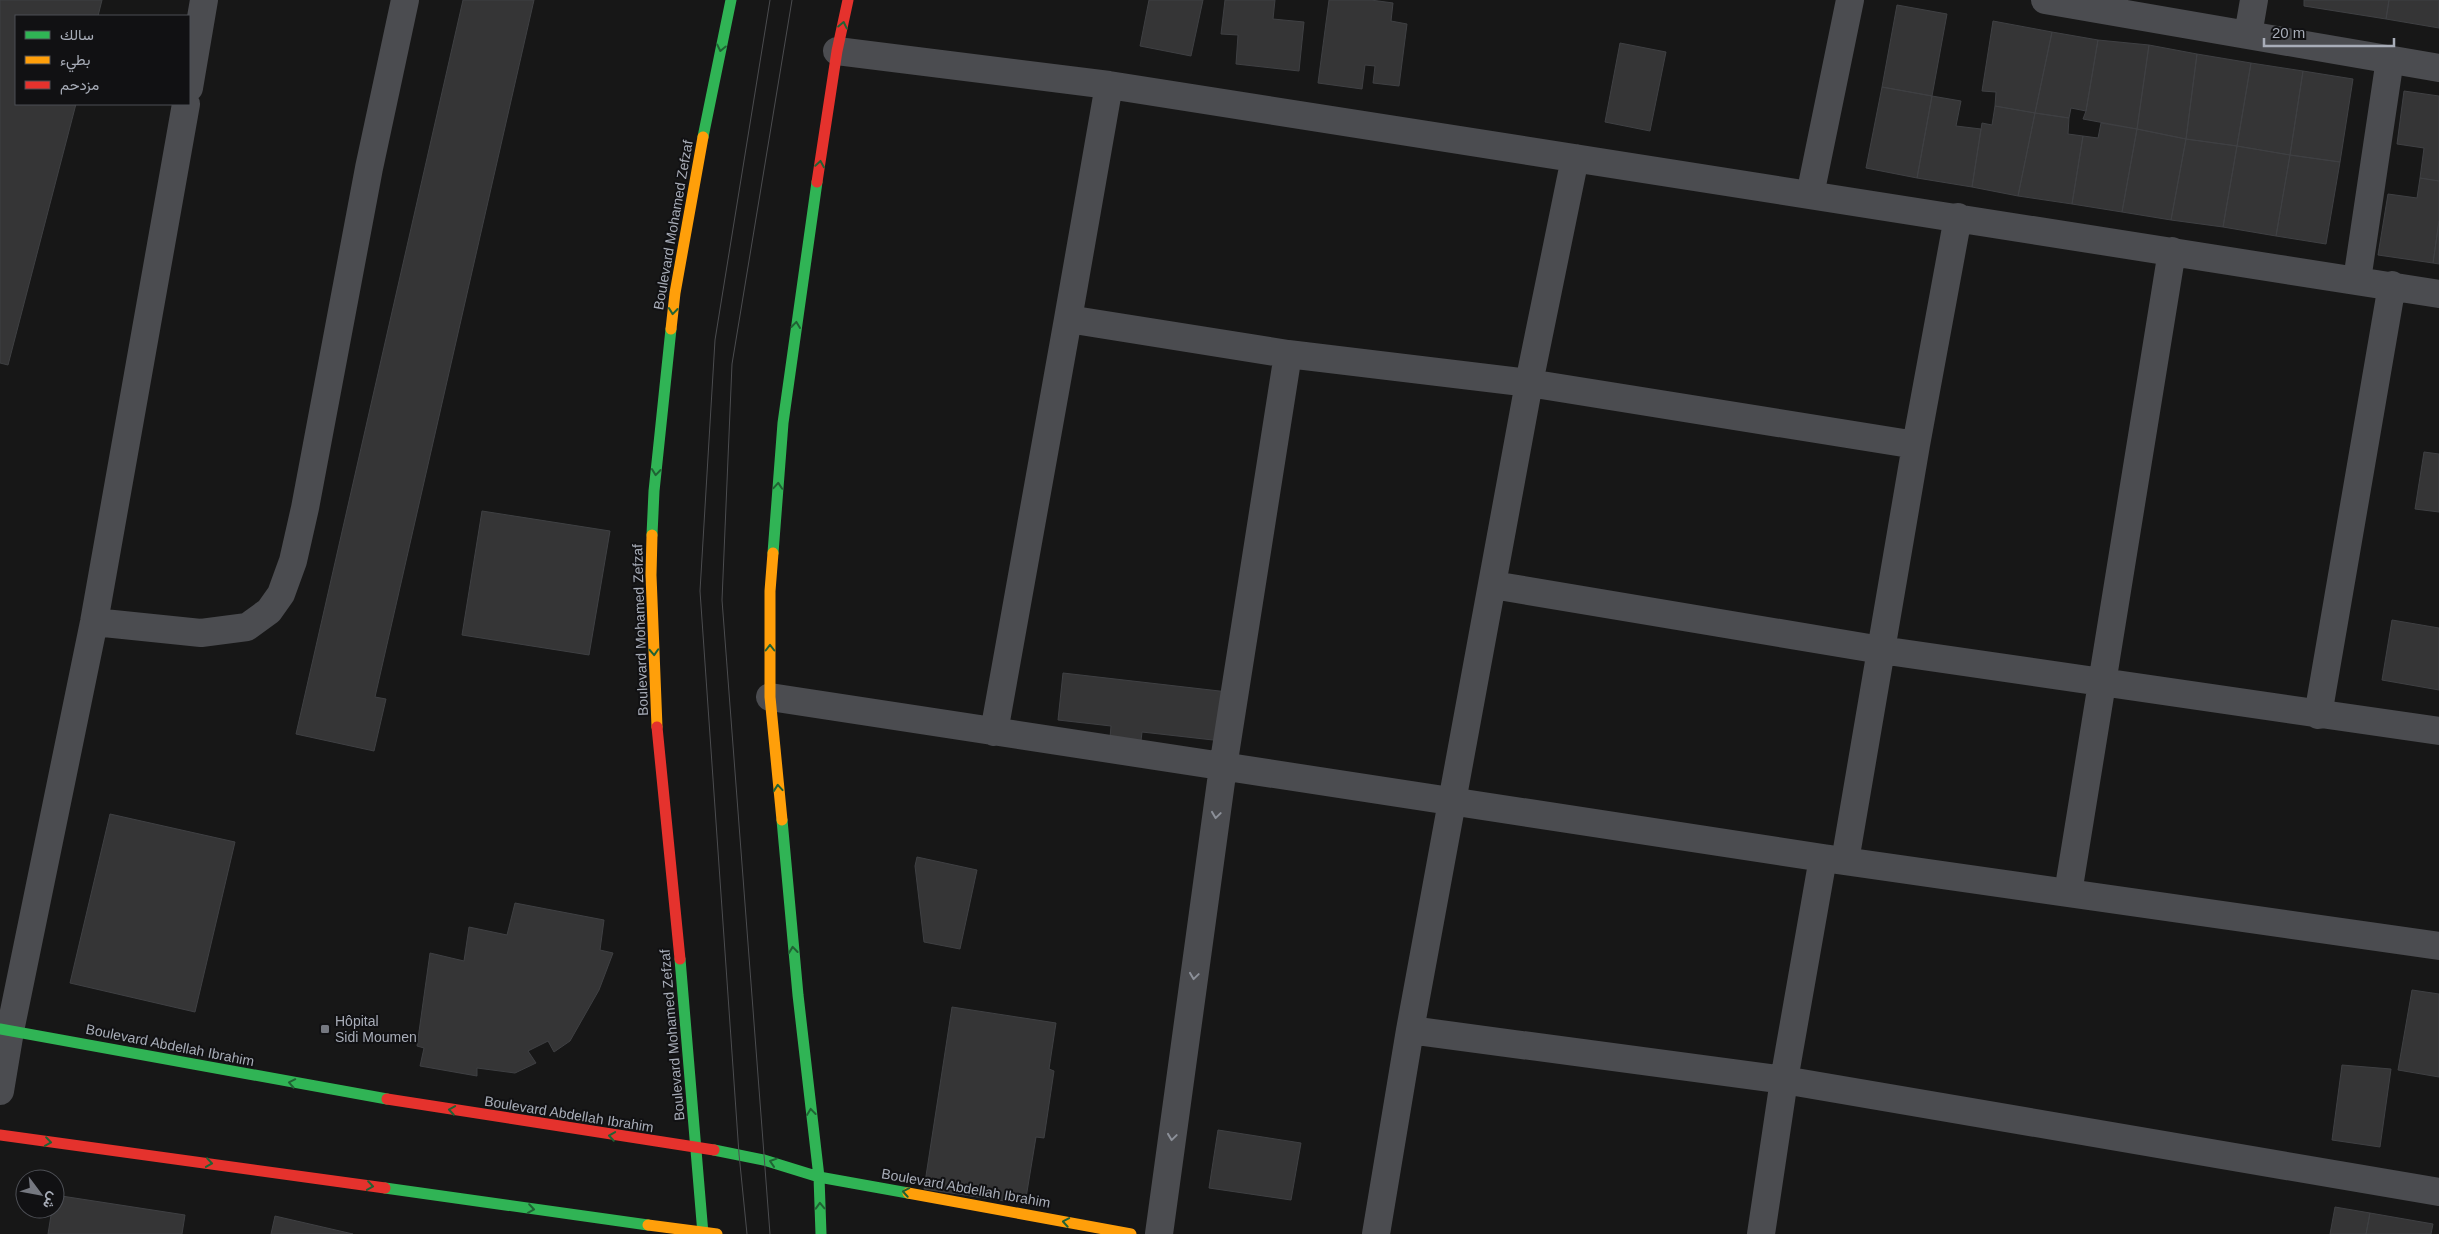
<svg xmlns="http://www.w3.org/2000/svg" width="2439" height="1234" font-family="Helvetica,Vazirmatn,sans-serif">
<rect width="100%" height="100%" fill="#171717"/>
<path fill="#353536" stroke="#3f4043" d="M0,0H102L98,16H16V104H76L8,365L0,363Z
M463,0H534L375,697L386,699L374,751L296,734Z
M1149,0H1203L1191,56L1140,46Z
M1225,0H1275L1273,19L1304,22L1299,71L1236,64L1238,35L1221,34Z
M1329,0H1371L1393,3L1391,21L1407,24L1399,86L1373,83L1375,66L1365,65L1362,89L1318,83Z
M2304,0H2389L2386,19L2304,6Z
M2389,0H2439V28L2386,19Z
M1897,5L1947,14L1932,96L1882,87Z
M1993,21L2052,32L2035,113L1995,106L1996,92L1982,91Z
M2052,32L2098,40L2086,111L2071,108L2069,118L2035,113Z
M2098,40L2149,45L2137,129L2083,119L2086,111Z
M1620,43L1666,52L1650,131L1605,122Z
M2149,45L2197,54L2186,139L2137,129Z
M2197,54L2251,63L2237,146L2186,139Z
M2251,63L2303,71L2290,155L2237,146Z
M2303,71L2353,79L2340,162L2290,155Z
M1882,87L1932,96L1917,178L1866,168Z
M2404,91L2439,96V181L2420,178L2424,148L2397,144Z
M1932,96L1961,101L1956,126L1981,129L1972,187L1917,178Z
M1995,106L2035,113L2018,196L1972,187L1982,123L1992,125Z
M2035,113L2069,118L2068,134L2083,136L2072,204L2018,196Z
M2101,123L2137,129L2122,212L2072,204L2083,136L2098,138Z
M2137,129L2186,139L2171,220L2122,212Z
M2186,139L2237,146L2223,227L2171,220Z
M2237,146L2290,155L2276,236L2223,227Z
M2290,155L2340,162L2326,244L2276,236Z
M2420,178L2439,181V221L2433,263L2378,255L2388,194L2417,198Z
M2439,221V264L2433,263Z
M2424,452L2439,454V512L2415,509Z
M482,511L610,531L589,655L462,635Z
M2392,620L2439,628V690L2382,680Z
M1063,673L1228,692L1222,741L1142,732L1141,741L1110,738L1111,726L1058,720Z
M110,814L235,842L195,1012L70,983Z
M917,857L977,870L960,949L924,942L915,866Z
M515,903L604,920L600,950L613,953L599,990L570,1041L554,1052L548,1041L528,1051L536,1063L515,1073L477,1068V1076L420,1066L424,1048L417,1046L430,953L464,961L469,927L507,935Z
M2412,990L2439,994V1077L2398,1070Z
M952,1007L1056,1023L1049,1069L1054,1071L1044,1138L1036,1137L1025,1204L924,1189Z
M2342,1065L2391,1069L2380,1147L2332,1140Z
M1218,1130L1301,1143L1291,1200L1209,1188Z
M55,1195L185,1215L182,1234H48L52,1209H55Z
M2335,1207L2370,1213L2366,1234H2330Z
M2370,1213L2433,1224L2431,1234H2366Z
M275,1216L353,1234H271Z"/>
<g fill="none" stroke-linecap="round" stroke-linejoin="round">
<path stroke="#4b4c50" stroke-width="28" d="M2045,0L2439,68
M2248,35L2254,0
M837,51L1109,85L2439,294
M1109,85L1068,319L1288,354L1529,383L1916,445
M189,88L204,0
M1810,195L1850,0
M2357,280L2390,59
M1493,585L1881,650L2439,731
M94,622L201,633L247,627L269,611L281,594L293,561L305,508L369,168L405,0
M770,697L1823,858L2439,946
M2318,715L2392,285
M994,732L1068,319
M1845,861L1916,445L1958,217
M2068,893L2172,251
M1410,1030L1784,1080L2439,1192
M0,1091L10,1031L94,622L186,104
M1159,1234L1223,767L1288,354
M1376,1234L1410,1030L1529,383L1575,158
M1761,1234L1784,1080L1823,858"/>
<path stroke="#30b455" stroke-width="11" d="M703,137L731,0
M652,535L654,491L671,329
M773,553L783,423L817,182
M782,820L798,995L819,1177L821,1234
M680,959L703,1234
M0,1029L387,1099
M714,1150L764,1160L819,1177L908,1193
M385,1188L648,1225"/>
<path stroke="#ff9f0a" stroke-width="11" d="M671,329L675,293L703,137
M652,535L651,575L657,727
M773,553L770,591V697L782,820
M908,1193L1131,1234
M648,1225L717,1234"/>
<path stroke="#e5322d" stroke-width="11" d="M817,182L837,51L848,0
M657,727L680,959
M387,1099L714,1150
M0,1135L385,1188"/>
<path stroke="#4b4c4f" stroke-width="1" d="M747,1234L739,1154L700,591L715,340L770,0
M770,1234L722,600L732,364L792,0"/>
</g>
<defs><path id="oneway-chevron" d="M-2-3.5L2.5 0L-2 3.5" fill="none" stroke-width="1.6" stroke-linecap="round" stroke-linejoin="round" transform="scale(1.25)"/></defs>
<g stroke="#206234">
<use href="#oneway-chevron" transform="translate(843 25) rotate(-78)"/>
<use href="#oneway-chevron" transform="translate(721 48) rotate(102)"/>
<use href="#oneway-chevron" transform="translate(820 164) rotate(-81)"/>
<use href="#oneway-chevron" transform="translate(673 311) rotate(96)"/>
<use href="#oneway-chevron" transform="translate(796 325) rotate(-83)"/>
<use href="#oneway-chevron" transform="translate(656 472) rotate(96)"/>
<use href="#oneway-chevron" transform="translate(778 486) rotate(-86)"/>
<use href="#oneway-chevron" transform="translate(770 648) rotate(-90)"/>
<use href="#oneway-chevron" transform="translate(654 652) rotate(87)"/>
<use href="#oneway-chevron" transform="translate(778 788) rotate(-95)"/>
<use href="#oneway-chevron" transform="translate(793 950) rotate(-96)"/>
<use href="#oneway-chevron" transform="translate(292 1083) rotate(-169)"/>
<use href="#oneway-chevron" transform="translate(452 1110) rotate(-171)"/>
<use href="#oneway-chevron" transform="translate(811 1112) rotate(-97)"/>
<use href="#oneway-chevron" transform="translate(612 1136) rotate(-171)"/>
<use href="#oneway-chevron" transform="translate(48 1142) rotate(8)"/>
<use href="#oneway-chevron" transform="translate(773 1162) rotate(-162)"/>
<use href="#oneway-chevron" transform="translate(209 1163) rotate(8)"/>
<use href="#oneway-chevron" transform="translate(370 1186) rotate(8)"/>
<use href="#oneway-chevron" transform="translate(906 1192) rotate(-170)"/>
<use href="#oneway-chevron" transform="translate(820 1206) rotate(-92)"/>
<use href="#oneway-chevron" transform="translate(531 1209) rotate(8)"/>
<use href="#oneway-chevron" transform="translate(1066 1222) rotate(-170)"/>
</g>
<g stroke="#8c9099">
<use href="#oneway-chevron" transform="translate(1216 815) rotate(98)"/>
<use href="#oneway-chevron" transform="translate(1194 976) rotate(98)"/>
<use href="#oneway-chevron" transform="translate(1172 1137) rotate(98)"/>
</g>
<rect fill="#757880" stroke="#111113" stroke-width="2" x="320" y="1024" width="10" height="10" rx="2.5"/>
<g text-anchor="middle" stroke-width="4" stroke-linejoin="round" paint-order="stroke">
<g font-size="14" fill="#a8adb8" stroke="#111113">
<text transform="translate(673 225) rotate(-80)" y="5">Boulevard Mohamed Zefzaf</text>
<text transform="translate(640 630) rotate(-92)" y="5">Boulevard Mohamed Zefzaf</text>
<text transform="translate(672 1035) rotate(-95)" y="5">Boulevard Mohamed Zefzaf</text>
<text transform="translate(170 1045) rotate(11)" y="5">Boulevard Abdellah Ibrahim</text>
<text transform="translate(569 1114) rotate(9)" y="5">Boulevard Abdellah Ibrahim</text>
<text transform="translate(966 1188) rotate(10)" y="5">Boulevard Abdellah Ibrahim</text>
</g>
<g font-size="14" fill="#a8adb8" stroke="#111113" text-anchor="start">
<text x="335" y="1026">Hôpital<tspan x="335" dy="16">Sidi Moumen</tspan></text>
</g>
</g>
<rect x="15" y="15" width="175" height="90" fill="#111113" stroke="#4d4f55"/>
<rect x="25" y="31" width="25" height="8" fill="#30b455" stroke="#4d4f55"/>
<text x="60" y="40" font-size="15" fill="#a8adb8">سالك</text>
<rect x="25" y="56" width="25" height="8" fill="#ff9f0a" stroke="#4d4f55"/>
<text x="60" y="65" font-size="15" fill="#a8adb8">بطيء</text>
<rect x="25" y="81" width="25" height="8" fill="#e5322d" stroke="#4d4f55"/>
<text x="60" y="90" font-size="15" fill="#a8adb8">مزدحم</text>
<g transform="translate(40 1194) rotate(122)"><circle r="24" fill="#111113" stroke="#4d4f55"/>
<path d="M0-4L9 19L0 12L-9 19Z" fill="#757880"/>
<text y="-8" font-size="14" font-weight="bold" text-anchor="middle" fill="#a8adb8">ش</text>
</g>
<path d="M2264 38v8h130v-8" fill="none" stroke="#a8adb8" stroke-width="2.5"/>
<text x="2272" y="38" font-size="15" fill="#a8adb8" stroke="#111113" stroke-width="4" paint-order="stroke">20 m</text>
</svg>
